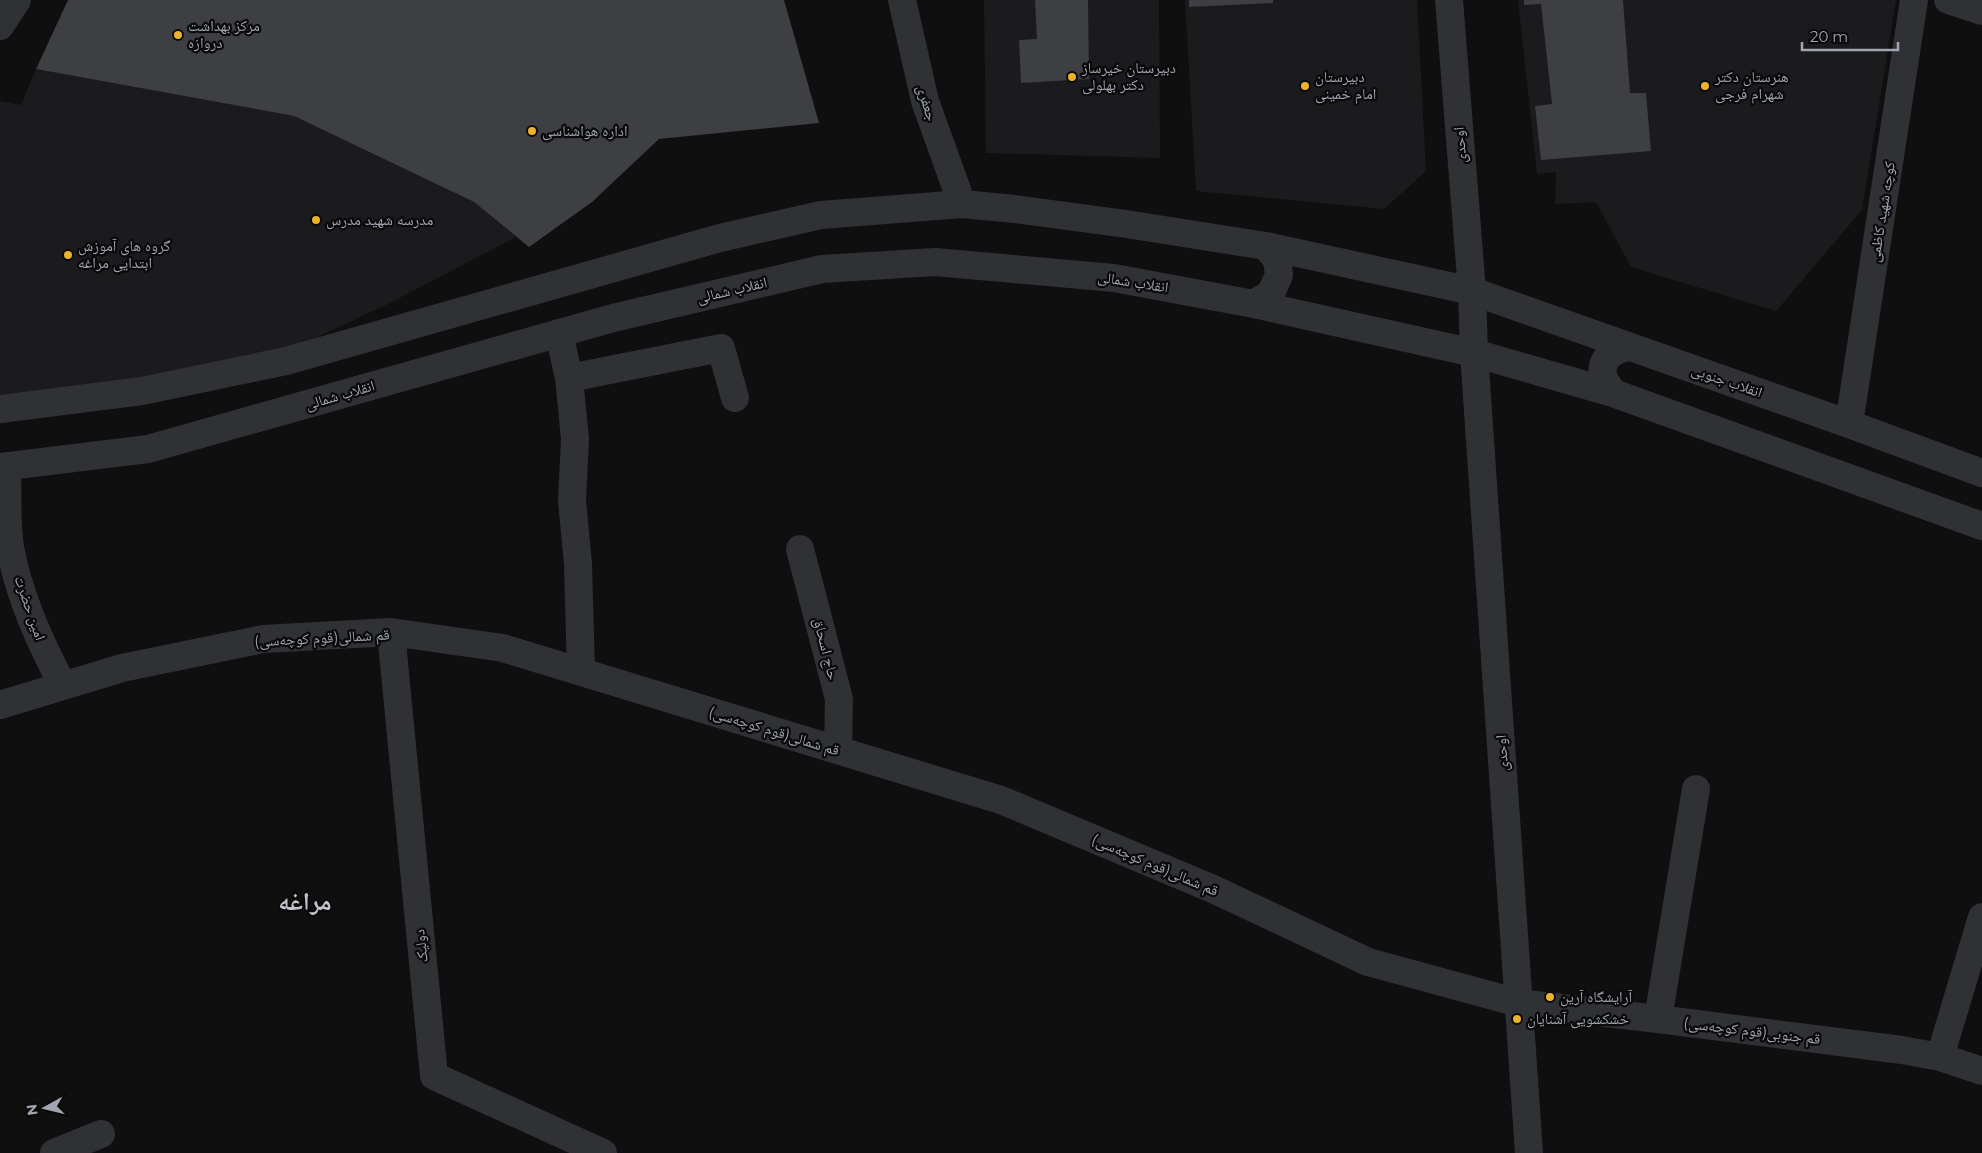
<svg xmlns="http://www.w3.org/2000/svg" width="1982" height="1153" font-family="Montserrat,'Noto Naskh Arabic',sans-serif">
<rect width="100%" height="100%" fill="#0f0f10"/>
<path fill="#1b1b1d" d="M984,0H1159L1160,158L986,153Z
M1185,0H1417L1426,171L1384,209L1196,191Z
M1518,0H1896L1862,210L1776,311L1631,267L1596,202L1555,204L1556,172L1537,174Z
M36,69L294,116L474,202L516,237L388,304L290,350L0,409V101L21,105Z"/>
<path fill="#3e3f43" d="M68,0H784L819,123L659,139L592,202L529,247L474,202L294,116L36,69Z
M1035,0H1088L1089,79L1021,83L1019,40L1037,39Z
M1189,0H1273V3L1189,7Z
M1524,0H1623L1630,93H1646L1651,151L1541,160L1535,106L1552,104L1541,4L1524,5Z"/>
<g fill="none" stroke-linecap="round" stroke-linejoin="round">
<path stroke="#303135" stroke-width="28" d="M902,0L925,101L962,204
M1449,0L1472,291L1474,353L1529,1153
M1948,0L1982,11
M0,26L17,0
M1254,304L1271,293L1279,275L1277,260L1266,246
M559,333L569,378L575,439L572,500L578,564L581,672
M569,378L721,348L735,398
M1613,393C1610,388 1606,383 1604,379C1598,359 1613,349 1630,347
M0,409L142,391L286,361L720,238L821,215L962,204L1015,209L1126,224L1266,246L1472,291L1849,424L1982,473
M1849,424L1914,0
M7,466C8,492 6,522 10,547C19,596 40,642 63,686
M0,467L148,449L613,318L822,269L935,262L1114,278L1254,304L1474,353L1613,393L1982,526
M800,549L839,699L838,750
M391,632L434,1076L603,1153
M0,705L122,668L263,639L391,632L503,648L1001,800L1213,889L1368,962L1519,1003L1658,1019L1902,1050L1940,1057L1982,1071
M1658,1019L1696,789
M1940,1057L1982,917
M54,1153L101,1134"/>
</g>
<g fill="#ebb22c" stroke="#0a0a0b" stroke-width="2">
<circle cx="178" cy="35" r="5"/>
<circle cx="1072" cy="77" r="5"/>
<circle cx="1305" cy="86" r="5"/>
<circle cx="1705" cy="86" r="5"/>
<circle cx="532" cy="131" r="5"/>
<circle cx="316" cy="220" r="5"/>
<circle cx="68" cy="255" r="5"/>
<circle cx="1550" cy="997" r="5"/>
<circle cx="1517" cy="1019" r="5"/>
</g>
<g text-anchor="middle" stroke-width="4.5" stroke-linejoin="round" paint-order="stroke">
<g font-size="15" fill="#a0a5b1" stroke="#0a0a0b" text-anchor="start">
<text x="188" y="31">مرکز بهداشت<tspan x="188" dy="17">دروازه</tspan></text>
<text x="1082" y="73">دبیرستان خیرساز<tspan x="1082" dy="17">دکتر بهلولی</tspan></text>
<text x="1315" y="82">دبیرستان<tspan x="1315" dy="17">امام خمینی</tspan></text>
<text x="1715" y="82">هنرستان دکتر<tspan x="1715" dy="17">شهرام فرجی</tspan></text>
<text x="542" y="136">اداره هواشناسی</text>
<text x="326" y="225">مدرسه شهید مدرس</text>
<text x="78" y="251">گروه های آموزش<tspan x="78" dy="17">ابتدایی مراغه</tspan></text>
<text x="1560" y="1002">آرایشگاه آرین</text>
<text x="1527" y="1024">خشکشویی آشنایان</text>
</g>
<g font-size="15" fill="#a0a5b1" stroke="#0a0a0b">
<text transform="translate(927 103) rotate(73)" y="5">جعفری</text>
<text transform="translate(1460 145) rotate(-95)" y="5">اوحدی</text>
<text transform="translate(1882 212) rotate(-81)" y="5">کوچه‌ شهید کاظمی</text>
<text transform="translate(1133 282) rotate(9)" y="5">انقلاب شمالی</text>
<text transform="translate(732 290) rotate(-13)" y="5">انقلاب شمالی</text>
<text transform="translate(1727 381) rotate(19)" y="5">انقلاب جنوبی</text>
<text transform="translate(340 395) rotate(-16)" y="5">انقلاب شمالی</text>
<text transform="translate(30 608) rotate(71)" y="5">امین حضرت</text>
<text transform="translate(322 638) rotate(-3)" y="5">قم شمالی(قوم کوچه‌سی)</text>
<text transform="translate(826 649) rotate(76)" y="5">حاج اسحاق</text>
<text transform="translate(774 731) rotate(17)" y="5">قم شمالی(قوم کوچه‌سی)</text>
<text transform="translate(1502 753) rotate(-94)" y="5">اوحدی</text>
<text transform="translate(1155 865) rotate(23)" y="5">قم شمالی(قوم کوچه‌سی)</text>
<text transform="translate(421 946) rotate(-96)" y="5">دولیک</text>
<text transform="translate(1752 1031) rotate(7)" y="5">قم جنوبی(قوم کوچه‌سی)</text>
</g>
<g font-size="25" font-weight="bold" fill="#c1c4cd" stroke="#0a0a0b">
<text x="305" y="910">مراغه</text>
</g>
</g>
<g transform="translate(45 1108) rotate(262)" stroke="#0a0a0b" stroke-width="4" paint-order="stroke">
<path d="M0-4L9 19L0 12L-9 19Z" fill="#a0a5b1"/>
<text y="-8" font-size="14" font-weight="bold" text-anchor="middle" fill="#a0a5b1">N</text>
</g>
<path d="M1802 42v8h96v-8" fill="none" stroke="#a0a5b1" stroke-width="2.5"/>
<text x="1810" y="42" font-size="15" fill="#a0a5b1" stroke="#0a0a0b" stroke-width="4" paint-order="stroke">20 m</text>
</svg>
